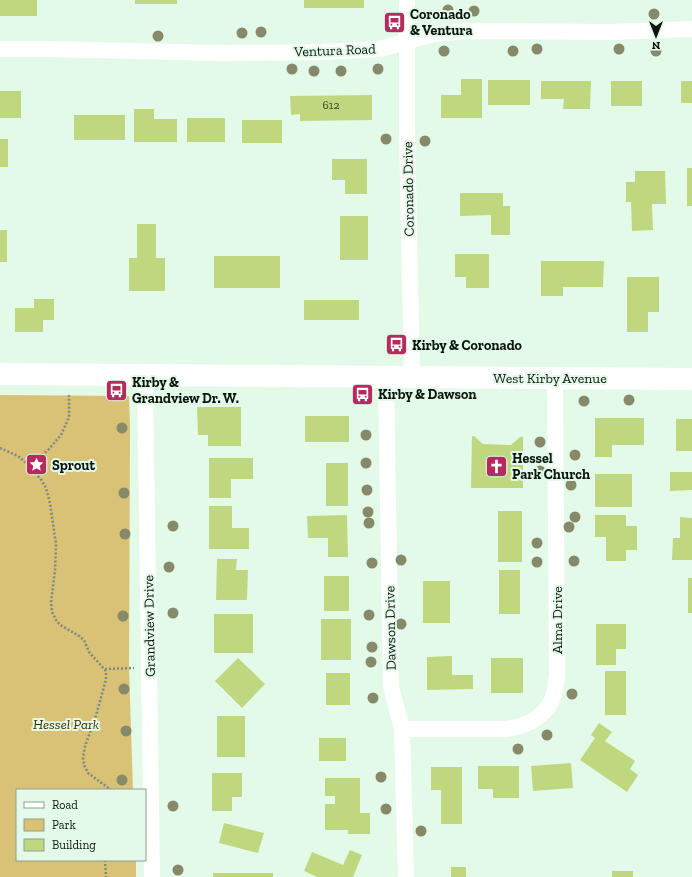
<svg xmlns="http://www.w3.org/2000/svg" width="692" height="877" font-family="'Zilla Slab',serif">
<rect width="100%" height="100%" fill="#e4fae9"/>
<path fill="#d9c175" d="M0,395L129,396L130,426L129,668L133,790H17V860H136V877H0Z"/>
<path fill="#bfd880" d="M0,0H37V16H0Z
M135,0H177V4H135Z
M304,0H364V8H304Z
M461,79H482V118H441V95H461Z
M488,80H530V105H488Z
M541,81H591L590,109H563L564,99H541Z
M611,81H642V106H611Z
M681,81H692V103H681Z
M0,91H21V118H0Z
M372,95V120L300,121V114L291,115L290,96Z
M134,109H154V119H177V142H134Z
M74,115H125V140H74Z
M187,118H225V142H187Z
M242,120H282V143H242Z
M0,139H8V167H0Z
M332,159H367V194H345V180H332Z
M687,168H692V206H687Z
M635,171H665L666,204H652L653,230L632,231L631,202H626V182H635Z
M460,193H503V206H510V235H491V215L460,216Z
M340,216H368V260H340Z
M137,224H156V258H165V291H129V258H137Z
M0,230H7V262H0Z
M455,254H489V288H466V277H455Z
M214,256H280V288H214Z
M541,261H604L603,287H563V296H541Z
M627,277H659V312H648V332H627Z
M34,299H54V320H43V332H15V308H34Z
M304,300H359V320H304Z
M197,407H241V446H208V435H198Z
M305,416H349V442H305Z
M595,418H644V445H612V457H595Z
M676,419H692V451H676Z
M472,436H474L483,444L511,445L520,437H523V488H471Z
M209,458H253V479H231V498H209Z
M326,463H348V506H326Z
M670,472H692V490L670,491Z
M595,474H632V507H595Z
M209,506H232V528H249V549H209Z
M498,511H522V562H498Z
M347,515L348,557H328V538H308L307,516Z
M595,515H626V526H637V550H626V561H606V537H595Z
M680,517L692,518V560H672L673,538H680Z
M217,559H237L236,570H248L247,600H216Z
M499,570H520V614H499Z
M324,576H349V611H324Z
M688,578H692V613H688Z
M423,581H450V623H423Z
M214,614H253V653H214Z
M321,619H351V660H321Z
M596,624H626V649H616V665H596Z
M452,656V675H473V689L427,690V657Z
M238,658L265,684L242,708L215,681Z
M491,658H523V693H491Z
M605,671H626V715H605Z
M326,673H350V705H326Z
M217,716H245V757H217Z
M599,723L612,732L605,741L635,761L630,769L638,775L627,792L580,760L595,738L591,735Z
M319,738H346V761H319Z
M571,763L573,788L533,791L531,766Z
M478,766H519V798H493V789H478Z
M431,767H462V824H441V790H431Z
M212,773H242V797H232V811H212Z
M325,778H360V813H370V834H348V830H325V804H335V796H325Z
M224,823L264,833L258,853L219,843Z
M350,850L362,855L353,877H317L304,871L312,852L343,865Z
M451,867H466V877H451Z
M612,871H633V877H612Z
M213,873H273V877H213Z"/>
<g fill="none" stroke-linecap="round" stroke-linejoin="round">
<path stroke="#7b8a7f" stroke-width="2.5" stroke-dasharray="2 2" stroke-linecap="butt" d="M0,448L18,456L30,466L42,481L46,488L50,503L56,544L55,570L51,603L52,612L57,622L62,626L79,636L84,640L89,652L106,671V678L105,683L95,719L85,746L83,758L84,765L88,773L111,790
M30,466L49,449L61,435L69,417V395
M105,669L134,668
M105,860L106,877"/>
<path stroke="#fff" stroke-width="16" d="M407,0V131L412,377
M0,49H47L222,53L322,52L380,49L434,34L467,31L612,32L692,29
M145,375L152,877
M386,377L391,687L402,729L406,877
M402,729H505C510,728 515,728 520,726C535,722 549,710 554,695C555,689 556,683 557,676L555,378"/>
<path stroke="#fff" stroke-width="22" d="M0,374L692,379"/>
</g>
<g fill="#86896a">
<circle cx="448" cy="10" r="5.5"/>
<circle cx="474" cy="11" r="5.5"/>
<circle cx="654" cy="14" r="5.5"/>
<circle cx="261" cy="32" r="5.5"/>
<circle cx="242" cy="33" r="5.5"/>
<circle cx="158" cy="36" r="5.5"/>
<circle cx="537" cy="49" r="5.5"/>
<circle cx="619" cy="49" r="5.5"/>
<circle cx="444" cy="51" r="5.5"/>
<circle cx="513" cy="51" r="5.5"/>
<circle cx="656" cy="51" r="5.5"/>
<circle cx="292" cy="69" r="5.5"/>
<circle cx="378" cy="69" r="5.5"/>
<circle cx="314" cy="71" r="5.5"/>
<circle cx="341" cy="71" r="5.5"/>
<circle cx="386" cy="139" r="5.5"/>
<circle cx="425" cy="141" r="5.5"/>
<circle cx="392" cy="348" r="5.5"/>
<circle cx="629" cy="400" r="5.5"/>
<circle cx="584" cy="401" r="5.5"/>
<circle cx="122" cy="428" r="5.5"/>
<circle cx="366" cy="435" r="5.5"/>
<circle cx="540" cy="442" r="5.5"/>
<circle cx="575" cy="455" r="5.5"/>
<circle cx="366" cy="463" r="5.5"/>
<circle cx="540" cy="471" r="5.5"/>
<circle cx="571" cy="485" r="5.5"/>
<circle cx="367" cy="490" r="5.5"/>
<circle cx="124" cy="493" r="5.5"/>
<circle cx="368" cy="512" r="5.5"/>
<circle cx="575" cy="517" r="5.5"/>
<circle cx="369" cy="523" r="5.5"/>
<circle cx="173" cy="526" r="5.5"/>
<circle cx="569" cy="527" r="5.5"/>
<circle cx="125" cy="534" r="5.5"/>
<circle cx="537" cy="543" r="5.5"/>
<circle cx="401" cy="560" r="5.5"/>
<circle cx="574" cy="561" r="5.5"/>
<circle cx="537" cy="562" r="5.5"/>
<circle cx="372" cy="563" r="5.5"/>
<circle cx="169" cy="567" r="5.5"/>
<circle cx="173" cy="613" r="5.5"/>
<circle cx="369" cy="615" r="5.5"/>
<circle cx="123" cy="616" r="5.5"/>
<circle cx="401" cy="624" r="5.5"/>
<circle cx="372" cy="647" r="5.5"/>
<circle cx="371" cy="662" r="5.5"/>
<circle cx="124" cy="689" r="5.5"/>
<circle cx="572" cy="694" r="5.5"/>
<circle cx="373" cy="698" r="5.5"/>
<circle cx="126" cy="731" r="5.5"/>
<circle cx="547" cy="735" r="5.5"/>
<circle cx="518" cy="749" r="5.5"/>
<circle cx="381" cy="777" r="5.5"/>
<circle cx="122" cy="780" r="5.5"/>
<circle cx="173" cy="806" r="5.5"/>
<circle cx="386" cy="809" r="5.5"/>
<circle cx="421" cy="831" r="5.5"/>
<circle cx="178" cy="870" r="5.5"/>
</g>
<defs>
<symbol id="bus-square" viewBox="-11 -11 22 22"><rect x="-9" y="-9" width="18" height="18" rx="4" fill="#b72a5e" stroke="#e4fae9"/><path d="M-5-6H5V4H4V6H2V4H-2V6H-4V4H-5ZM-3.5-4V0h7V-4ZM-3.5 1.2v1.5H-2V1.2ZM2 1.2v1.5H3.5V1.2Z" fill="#fff"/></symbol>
<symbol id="sight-square" viewBox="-11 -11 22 22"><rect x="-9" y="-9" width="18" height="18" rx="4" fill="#b72a5e" stroke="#e4fae9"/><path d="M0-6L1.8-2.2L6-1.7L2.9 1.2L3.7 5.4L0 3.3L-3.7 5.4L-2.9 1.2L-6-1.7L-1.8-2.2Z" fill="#fff"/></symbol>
<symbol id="church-square" viewBox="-11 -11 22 22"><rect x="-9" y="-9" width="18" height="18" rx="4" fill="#b72a5e" stroke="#e4fae9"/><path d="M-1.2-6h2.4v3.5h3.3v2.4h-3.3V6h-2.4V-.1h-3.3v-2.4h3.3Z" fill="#fff"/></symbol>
</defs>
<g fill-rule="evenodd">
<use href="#bus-square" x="382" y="10" width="25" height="25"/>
<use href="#bus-square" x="384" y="332" width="25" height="25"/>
<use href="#bus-square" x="104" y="378" width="25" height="25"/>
<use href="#bus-square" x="350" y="382" width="25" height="25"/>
<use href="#sight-square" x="24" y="452" width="25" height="25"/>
<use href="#church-square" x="484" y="454" width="25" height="25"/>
</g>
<g text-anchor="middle" stroke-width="4" stroke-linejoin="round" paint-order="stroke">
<g font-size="12" fill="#39452a">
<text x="331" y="109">612</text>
</g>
<g font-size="14" font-weight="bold" fill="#0c140e" stroke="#e4fae9" text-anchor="start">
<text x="410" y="19">Coronado<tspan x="410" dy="16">&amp; Ventura</tspan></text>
<text x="412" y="350">Kirby &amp; Coronado</text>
<text x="132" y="387">Kirby &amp;<tspan x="132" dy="16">Grandview Dr. W.</tspan></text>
<text x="378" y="399">Kirby &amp; Dawson</text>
<text x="512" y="463">Hessel<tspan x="512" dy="16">Park Church</tspan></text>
<text x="52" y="470">Sprout</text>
</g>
<g font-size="14" fill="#0c140e" stroke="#e4fae9">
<text transform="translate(335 50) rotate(-2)" y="5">Ventura Road</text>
<text transform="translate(408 189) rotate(-91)" y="5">Coronado Drive</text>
<text x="550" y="383">West Kirby Avenue</text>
<text transform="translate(557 620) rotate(-90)" y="5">Alma Drive</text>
<text transform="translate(149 626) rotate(-91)" y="5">Grandview Drive</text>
<text transform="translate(390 628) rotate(-91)" y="5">Dawson Drive</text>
</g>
<g font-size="14" font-style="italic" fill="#392d03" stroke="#e4fae9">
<text x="66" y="729">Hessel Park</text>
</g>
</g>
<rect x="16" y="789" width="130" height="72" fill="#e4fae9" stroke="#8e9e91"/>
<rect x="24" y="802" width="20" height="6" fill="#ffffff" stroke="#8e9e91"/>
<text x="52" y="809" font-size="12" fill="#0c140e">Road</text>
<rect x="24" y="819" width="20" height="12" fill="#d9c175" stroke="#8e9e91"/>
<text x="52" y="829" font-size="12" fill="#0c140e">Park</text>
<rect x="24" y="839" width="20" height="12" fill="#bfd880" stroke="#8e9e91"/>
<text x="52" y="849" font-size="12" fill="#0c140e">Building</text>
<g transform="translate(656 36) rotate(180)" stroke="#e4fae9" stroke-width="3" paint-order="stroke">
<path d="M0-3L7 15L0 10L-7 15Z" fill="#0c140e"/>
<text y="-6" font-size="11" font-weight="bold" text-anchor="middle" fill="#0c140e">N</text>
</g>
</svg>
